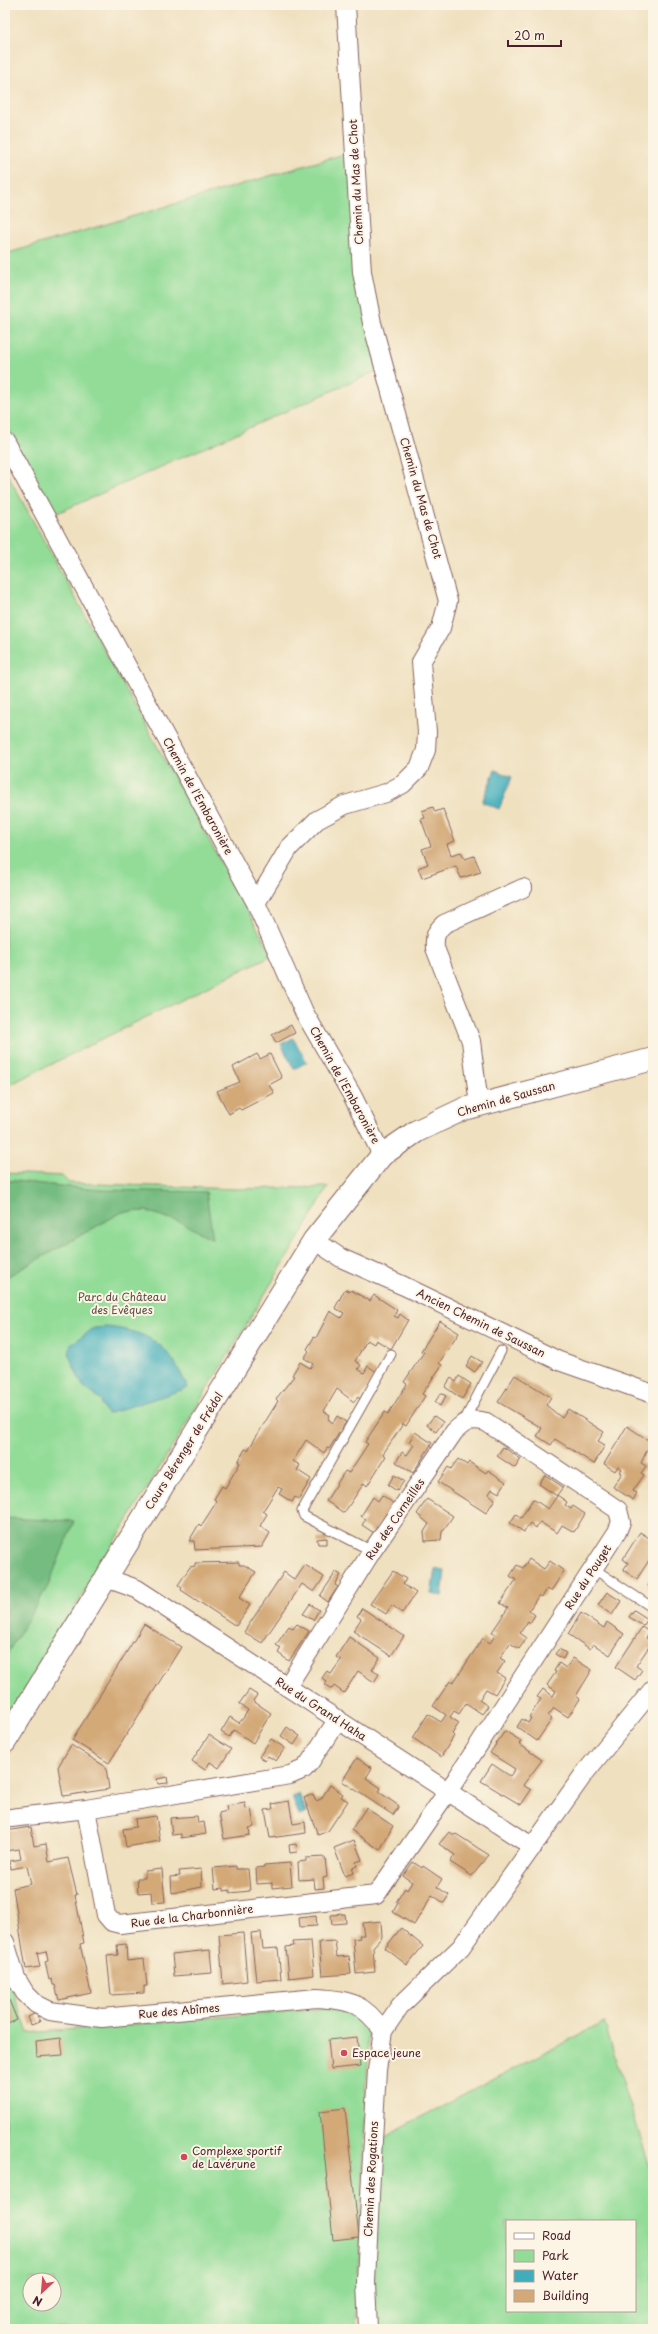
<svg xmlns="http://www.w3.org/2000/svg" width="658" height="2334" font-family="'Playpen Sans',sans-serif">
<rect width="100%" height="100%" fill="#fcf5e5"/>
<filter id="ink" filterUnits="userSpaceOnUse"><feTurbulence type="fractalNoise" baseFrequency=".025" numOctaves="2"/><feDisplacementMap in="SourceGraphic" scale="8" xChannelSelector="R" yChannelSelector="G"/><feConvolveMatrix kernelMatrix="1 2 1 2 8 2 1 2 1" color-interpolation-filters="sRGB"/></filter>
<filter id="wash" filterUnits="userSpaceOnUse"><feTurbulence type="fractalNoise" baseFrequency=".012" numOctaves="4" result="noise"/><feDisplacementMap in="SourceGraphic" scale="16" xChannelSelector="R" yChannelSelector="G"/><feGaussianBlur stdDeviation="0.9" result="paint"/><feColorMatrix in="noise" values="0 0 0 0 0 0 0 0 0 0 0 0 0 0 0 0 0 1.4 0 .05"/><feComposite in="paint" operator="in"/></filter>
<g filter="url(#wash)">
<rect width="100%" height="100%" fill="#efe0bf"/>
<path fill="#92dc97" stroke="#6e7e61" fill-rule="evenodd" d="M351,152L379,370L55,514L5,426V254Z
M5,470L272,955L5,1087Z
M5,1173L62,1176L69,1183L235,1189L328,1187L300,1236L5,1723Z
M5,1970L28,2033L339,2007L359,2017L369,2034L356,2329H5ZM30,2280H54V2304H30Z
M604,2022L653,2177V2329H373L377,2140ZM507,2221H635V2311H507Z"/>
<path fill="#75bc80" stroke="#606e56" d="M5,1180L100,1190L206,1192L213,1239L180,1222L146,1211L122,1212L5,1278Z
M5,1518L74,1521L48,1586L5,1657Z"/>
<path fill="#3fadbc" stroke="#446674" d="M495,770L512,777L499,809L482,802Z
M293,1038L307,1062L294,1069L281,1044Z
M107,1327C153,1332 169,1346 188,1388L107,1414L101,1405L102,1401L83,1386L78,1377L69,1355L71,1344L94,1328Z
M435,1569L445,1571L442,1596L431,1594Z
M299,1794L307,1813L299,1815L292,1797Z"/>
<g id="blocks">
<path fill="#d3a978" d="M433,807L435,812L443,809L455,841L447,844L451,855L461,852L465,859L474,856L481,872L461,878L456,866L422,878L418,868L428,864L422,849L431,846L421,819L425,818L422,811Z
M291,1025L295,1033L276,1043L272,1035Z
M257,1054L260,1059L270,1054L282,1078L269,1085L274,1093L241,1110L239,1108L229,1114L217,1091L240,1082L233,1067Z
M345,1289L350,1292L351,1290L370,1301L374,1295L397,1310L394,1316L398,1318L400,1314L408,1320L391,1349L376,1340L374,1344L367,1340L355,1361L361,1365L358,1369L364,1373L368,1366L377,1372L360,1399L358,1397L354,1402L337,1389L324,1411L330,1415L328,1419L333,1423L337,1416L346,1422L329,1449L327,1448L324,1453L306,1440L293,1461L300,1465L297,1470L311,1479L299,1499L295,1497L292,1502L279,1494L282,1489L278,1487L263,1511L267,1514L260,1526L270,1533L262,1547L195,1550L194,1541H189L199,1524L201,1526L217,1501L214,1499L222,1486L225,1488L240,1463L238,1462L245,1449L248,1450L278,1401L276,1399L294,1376L292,1375L300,1362L310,1368L313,1364L304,1358L309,1351L307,1349L314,1337L316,1338L330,1311L341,1318L344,1313L335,1308Z
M440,1321L459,1333L439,1363L442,1365L422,1394L425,1396L406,1426L403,1424L383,1454L386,1456L367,1486L364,1483L344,1513L326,1501L345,1471L349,1473L368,1444L365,1442L385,1412L388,1414L407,1384L404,1382L424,1352L421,1351Z
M472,1356L482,1362L475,1372L466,1366Z
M515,1375L551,1397L546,1405L562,1418L568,1409L604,1432L598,1441L605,1445L594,1464L555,1439L551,1445L537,1436L542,1428L498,1402Z
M459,1376L471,1384L462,1399L445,1387L451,1378L456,1382Z
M441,1393L446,1396L440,1406L435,1402Z
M434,1416L443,1422L436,1432L427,1425Z
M627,1426L651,1442L641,1463L646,1466L641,1473L644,1475L633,1491L637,1493L633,1500L613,1487L622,1473L620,1472L622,1469L618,1466L615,1471L604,1464Z
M415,1432L432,1443L413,1473L396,1462L402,1452L407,1455L414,1445L409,1442Z
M503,1447L521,1459L515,1468L497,1456Z
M458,1459L467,1465L469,1462L486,1473L488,1470L506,1482L499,1493L492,1489L489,1494L495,1499L486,1513L438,1482L448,1467L451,1469Z
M394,1475L404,1481L397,1491L388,1485Z
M545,1475L563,1487L557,1495L567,1502L565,1505L571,1509L573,1506L585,1514L574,1532L562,1525L557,1533L540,1522L536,1528L530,1523L524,1532L510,1523L516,1514L521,1518L533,1499L548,1509L557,1496L539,1484Z
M382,1495L393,1503L374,1533L362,1525L366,1519L361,1516L373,1497L378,1501Z
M427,1499L453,1516L442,1532L441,1540L425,1541L424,1532L429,1524L417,1514Z
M640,1532L652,1540L649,1544L653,1546V1554L637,1579L623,1570L628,1563L623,1559Z
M327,1538V1544H318L317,1539Z
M529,1559L544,1569L550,1561L564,1571L551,1591L547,1589L542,1597L539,1595L529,1610L535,1615L530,1623L528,1621L520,1633L527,1638L519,1649L510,1643L500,1658L505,1661L497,1673L505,1678L495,1694L486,1689L479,1700L488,1706L482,1714L466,1703L459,1714L454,1711L450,1717L459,1723L452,1734L454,1736L441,1757L413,1738L428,1714L441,1722L446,1715L433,1706L450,1681L453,1683L483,1638L490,1643L496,1634L492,1632L508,1608L500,1603L516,1580L510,1576L517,1565L523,1568Z
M239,1562V1565H244L256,1572L239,1598L250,1605L236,1626L181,1590L182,1588L178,1585L190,1567L195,1566V1563Z
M305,1565L324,1577L314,1592L302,1584L262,1643L244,1632L284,1572L295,1580Z
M393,1571L406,1579L403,1584L416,1593L402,1613L392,1605L386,1614L370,1604Z
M336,1572L341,1575L335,1585L338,1587L328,1602L320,1596Z
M653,1576V1590L648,1586Z
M607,1592L621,1601L612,1615L598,1605Z
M310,1604L319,1610L313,1620L303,1614Z
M362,1608L404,1636L391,1656L353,1631L361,1619L357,1616Z
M634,1610L648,1619L643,1626L629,1617Z
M581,1613L604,1628L607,1622L624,1634L610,1655L593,1644L590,1649L568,1634Z
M144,1624L181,1647L109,1763L72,1740Z
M297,1624L309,1631L289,1661L278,1653L281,1648L276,1645L289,1626L293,1629Z
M642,1627L649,1632L646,1638L651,1642L653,1639V1651L648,1648L636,1666L642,1670L635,1680L616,1667Z
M349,1637L380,1658L372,1670L379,1674L374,1682L358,1671L344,1693L334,1686L332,1689L325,1685L327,1682L322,1678L327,1671L331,1674L341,1660L336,1657Z
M559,1649L566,1653L563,1659L555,1654Z
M573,1658L592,1670L576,1696L580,1699L568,1717L554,1708L548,1716L552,1719L537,1741L517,1727L522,1719L528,1723L531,1718L529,1717L541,1699L537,1697L543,1689L553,1696L556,1691L547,1685L556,1672L554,1671L559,1663L566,1668Z
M249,1690L257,1695L253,1701L271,1713L253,1743L234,1730L229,1737L221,1732L230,1717L239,1723L244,1717L248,1710L239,1704Z
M287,1727L300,1736L294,1745L281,1736Z
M505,1731L521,1741L519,1744L542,1760L523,1785L531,1790L521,1805L481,1781L492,1764L510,1776L515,1769L490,1753Z
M209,1735L231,1749L219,1768L210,1762L205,1770L192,1761Z
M271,1739L285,1748L276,1761L268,1756L265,1761L259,1757Z
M71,1745L106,1767L109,1789L63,1796L58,1767Z
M357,1758L372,1768L366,1778L381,1788L379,1792L399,1806L393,1815L342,1781Z
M167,1777L168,1783L158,1784L157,1779Z
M330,1785L343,1794L341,1797L348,1801L328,1831L318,1835L304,1798L313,1794L316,1801L321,1799Z
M289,1801L293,1824L305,1822L306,1833L270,1838L265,1810L273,1809L272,1804Z
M245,1803L246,1809L251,1808L254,1827L249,1828L250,1835L224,1839L219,1813L227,1811L226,1806Z
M366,1808L393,1826L380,1850L351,1830Z
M156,1816L160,1841L126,1847L123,1829L136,1827L135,1819Z
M197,1816L198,1823L204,1822L206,1834L181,1838V1834L172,1835L170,1818Z
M31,1827L34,1846L46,1844L49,1862L68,1858L77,1895H75L84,1943L80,1944L91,1993L59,2000L55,1985H53L52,1979L49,1980L45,1962L48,1961L46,1951L37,1953L40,1967L26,1969L13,1888L31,1884L27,1866L11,1869L10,1861L21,1859L19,1849L5,1851V1831Z
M449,1832L455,1835L456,1834L489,1855L472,1876L450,1862L455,1855L439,1844Z
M354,1840L362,1860L356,1862L357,1866L352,1868L354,1873L345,1876L334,1848Z
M296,1844L297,1852L290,1853L289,1845Z
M325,1857L327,1877L323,1878L324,1888L315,1889L314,1879L299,1880L298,1862L306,1861V1858Z
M413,1862L422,1868L423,1866L442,1879L437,1887L449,1895L444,1903L432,1895L414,1925L393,1912L398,1903L396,1902L405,1888L407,1890L412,1882L403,1876Z
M290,1863L292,1886L272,1888V1883L257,1884L256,1868L264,1867V1865Z
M236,1866V1869H248L250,1891L230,1893V1890L224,1891V1888L215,1889L213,1868Z
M162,1869L165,1902L152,1903L151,1892L138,1893L137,1878H145V1871Z
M201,1869L202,1887L172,1893L171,1877L180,1876L179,1871Z
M345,1914L346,1923L332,1924L331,1915Z
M316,1916L317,1926L300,1927L299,1918Z
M381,1921L382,1937L373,1947L375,1972L356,1974L353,1939L360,1938L359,1935H364L362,1923Z
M401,1928L423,1946L407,1965L385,1948Z
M261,1932L263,1949L278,1948L281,1979L256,1981L251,1933Z
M243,1933L247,1981L223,1984L219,1935Z
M311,1941L314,1975L289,1978L286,1947L294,1946L293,1942Z
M335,1941L337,1957L349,1956L351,1974L322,1976L319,1942Z
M126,1944L127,1961L144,1959L147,1986H144V1993L111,1995L107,1956L118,1955L117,1945Z
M210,1950L212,1973L174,1976L172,1954Z
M7,1995L17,2020L5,2025V1996Z
M36,2013L40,2022L31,2025L28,2017Z
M357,2037L360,2066L331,2069L328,2040Z
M61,2038L63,2055L37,2057L36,2041Z
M345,2108L359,2237L333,2240L320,2111Z"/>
</g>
</g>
<g filter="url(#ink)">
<use href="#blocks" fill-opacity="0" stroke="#84635f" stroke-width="1"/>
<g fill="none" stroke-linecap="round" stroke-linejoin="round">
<defs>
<path id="service" d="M464,1421L501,1351
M372,1551L304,1516L302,1511L391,1354
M594,1569L653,1608"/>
<path id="minor" d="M5,442L256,903L304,1012L352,1095L382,1155
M256,903L289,848L317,820L345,805L386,793L403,784L419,768L426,750L427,732L421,662L441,628L448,601L372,323L362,272L346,5
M479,1105L471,1041L435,948C434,937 436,931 444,924L523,888
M314,1240L341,1258L404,1286L559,1361L653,1394
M106,1578L137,1589L533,1847
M287,1687L372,1551L454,1432C465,1421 471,1418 486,1422L618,1510L621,1522L617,1532L457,1778L376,1895L120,1924L112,1922L106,1915L86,1809L290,1775L304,1769L310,1762L338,1719
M11,1818L86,1809
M5,1942L16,1978L25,1993L36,2004L50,2011L102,2018L317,1998C350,2000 364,2003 383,2031
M368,2329L366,2282L371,2175L377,2070L383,2031L400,2006L461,1947L584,1774L653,1689"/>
<path id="tertiary" d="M5,1742L314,1240L382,1155L417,1131L464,1109L653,1059"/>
</defs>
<use href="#service" stroke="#84635f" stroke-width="11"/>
<use href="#minor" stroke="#84635f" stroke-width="20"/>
<use href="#tertiary" stroke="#84635f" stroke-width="24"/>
<use href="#service" stroke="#fff" stroke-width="9"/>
<use href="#minor" stroke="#fff" stroke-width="18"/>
<use href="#tertiary" stroke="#fff" stroke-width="22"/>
</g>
</g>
<g fill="#d1495b" stroke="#fcf5e5" stroke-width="1.5">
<circle cx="344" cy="2053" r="4"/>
<circle cx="184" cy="2157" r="4"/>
</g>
<g text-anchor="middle" stroke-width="4" stroke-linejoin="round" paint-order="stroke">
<g font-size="11" fill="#4a1f2b" stroke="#fcf5e5">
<text transform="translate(356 182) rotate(-93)" y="4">Chemin du Mas de Chot</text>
<text transform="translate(421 498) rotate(74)" y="4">Chemin du Mas de Chot</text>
<text transform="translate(198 796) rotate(61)" y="4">Chemin de l'Embaronière</text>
<text transform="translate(345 1085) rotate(61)" y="4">Chemin de l'Embaronière</text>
<text transform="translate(506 1099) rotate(-16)" y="4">Chemin de Saussan</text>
<text transform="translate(481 1323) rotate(26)" y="4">Ancien Chemin de Saussan</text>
<text transform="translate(184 1451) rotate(-58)" y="4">Cours Bérenger de Frédol</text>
<text transform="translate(395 1519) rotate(-56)" y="4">Rue des Corneilles</text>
<text transform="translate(588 1577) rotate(-57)" y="4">Rue du Pouget</text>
<text transform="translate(321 1709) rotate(33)" y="4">Rue du Grand Haha</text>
<text transform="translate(192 1916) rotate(-7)" y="4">Rue de la Charbonnière</text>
<text transform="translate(179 2011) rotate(-5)" y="4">Rue des Abîmes</text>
<text transform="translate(371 2179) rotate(-87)" y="4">Chemin des Rogations</text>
</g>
<g font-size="11" fill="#5c4e46" stroke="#fcf5e5">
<text x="122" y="1301">Parc du Château<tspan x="122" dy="13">des Evêques</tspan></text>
</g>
<g font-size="11" fill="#4a1f2b" stroke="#fcf5e5" text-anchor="start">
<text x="352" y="2057">Espace jeune</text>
<text x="192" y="2155">Complexe sportif<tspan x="192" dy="13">de Lavérune</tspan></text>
</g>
</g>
<rect width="658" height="2334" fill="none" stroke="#fcf5e5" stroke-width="20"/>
<rect x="506" y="2220" width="130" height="92" fill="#fcf5e5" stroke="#b59f9b"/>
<rect x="514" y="2233" width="20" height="6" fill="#ffffff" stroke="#b59f9b"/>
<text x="542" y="2240" font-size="12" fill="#4a1f2b">Road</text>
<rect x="514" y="2250" width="20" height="12" fill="#92dc97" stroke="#b59f9b"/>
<text x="542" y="2260" font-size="12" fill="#4a1f2b">Park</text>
<rect x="514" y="2270" width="20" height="12" fill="#3fadbc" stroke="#b59f9b"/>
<text x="542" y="2280" font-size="12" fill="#4a1f2b">Water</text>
<rect x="514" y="2290" width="20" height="12" fill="#d3a978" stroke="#b59f9b"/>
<text x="542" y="2300" font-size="12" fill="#4a1f2b">Building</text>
<g transform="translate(42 2292) rotate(206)"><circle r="19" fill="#fcf5e5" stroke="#b59f9b"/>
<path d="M0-3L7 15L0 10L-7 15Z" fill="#d1495b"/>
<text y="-6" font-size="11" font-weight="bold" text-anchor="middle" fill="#4a1f2b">N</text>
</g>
<path d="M508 40v6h53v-6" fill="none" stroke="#4a1f2b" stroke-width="2"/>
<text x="514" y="40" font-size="12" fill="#4a1f2b" stroke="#fcf5e5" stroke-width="3" paint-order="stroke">20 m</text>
</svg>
